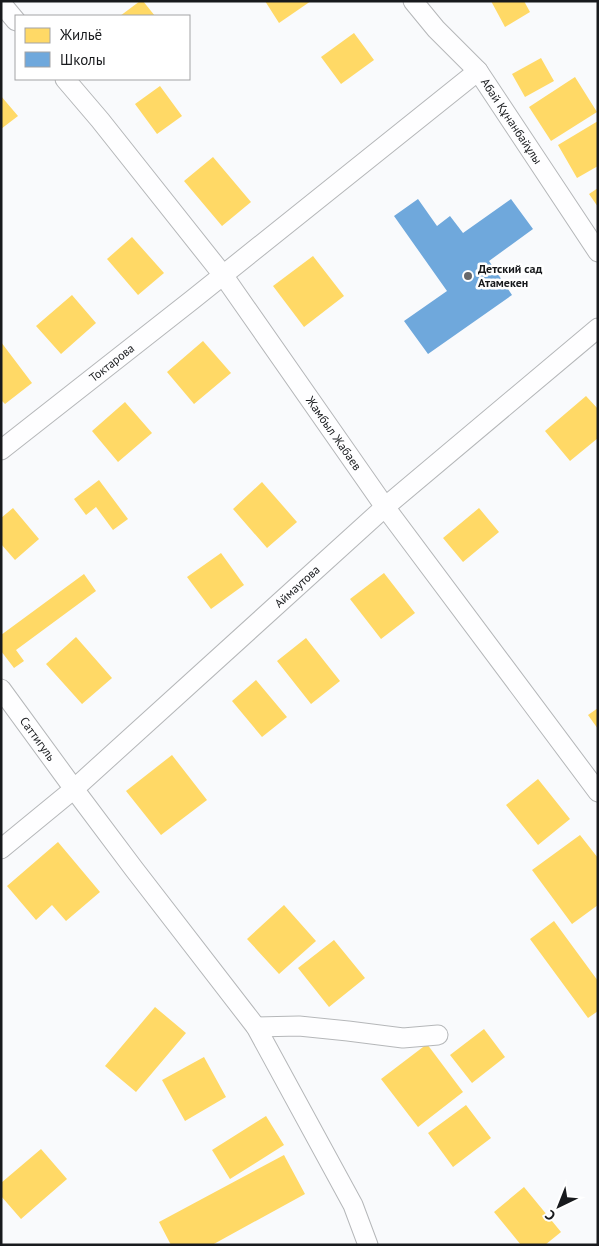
<svg xmlns="http://www.w3.org/2000/svg" width="599" height="1246" font-family="'PT Sans',sans-serif">
<rect width="100%" height="100%" fill="#f9fafc"/>
<path fill="#ffd966" d="M140,1H143L155,16H120Z
M265,1H311L279,23Z
M491,1H524L530,12L505,27Z
M354,33L374,60L341,84L321,57Z
M541,58L554,81L525,97L512,74Z
M575,77L597,112L551,141L529,107Z
M160,86L182,116L157,134L135,104Z
M1,96L18,116L1,129Z
M598,121V166L577,178L558,145Z
M213,157L251,202L222,226L184,181Z
M598,188V207L589,194Z
M132,237L164,273L138,295L107,259Z
M313,256L344,296L304,327L273,286Z
M72,295L96,323L61,354L36,326Z
M203,341L231,373L194,404L167,372Z
M1,342L32,383L5,404L1,400Z
M586,396L598,409V438L570,461L545,431Z
M125,402L152,433L118,462L92,431Z
M99,480L128,519L113,530L96,507L86,515L74,499Z
M262,482L297,522L267,548L233,509Z
M13,508L39,539L15,560L1,544V518Z
M479,508L499,532L463,562L443,538Z
M221,553L244,585L211,609L187,577Z
M384,573L415,613L381,639L350,599Z
M84,574L96,591L16,650L24,661L14,668L1,651V635Z
M76,637L112,678L82,704L46,664Z
M306,638L340,681L311,704L277,661Z
M256,680L287,717L262,737L232,701Z
M598,708V729L588,715Z
M172,755L207,800L161,835L126,791Z
M538,779L570,819L538,845L506,805Z
M580,835L598,858V905L572,924L532,870Z
M58,842L100,892L66,921L52,905L36,920L7,886Z
M284,905L316,941L279,974L247,939Z
M554,921L598,981V1011L588,1018L530,939Z
M334,940L365,978L329,1007L298,968Z
M155,1007L186,1033L136,1092L105,1066Z
M484,1029L505,1057L472,1083L450,1055Z
M427,1044L463,1092L418,1127L381,1079Z
M204,1057L226,1097L185,1121L162,1080Z
M466,1105L491,1138L453,1167L428,1133Z
M266,1116L284,1145L230,1179L212,1150Z
M41,1149L67,1179L21,1219L1,1196V1183Z
M284,1155L305,1194L212,1245H171L159,1222Z
M524,1187L561,1232L545,1245H521L494,1212Z"/>
<path fill="#6fa8dc" d="M418,199L437,226L450,216L463,233L511,199L533,229L489,261L512,295L428,354L404,321L447,291L394,216Z"/>
<g fill="none" stroke-linecap="round" stroke-linejoin="round">
<defs>
<g id="minor">
<path id="s1" d="M413,1L436,29L478,71L598,252"/>
<path d="M1,3L16,21"/>
<path id="s2" d="M65,79L100,120L223,275L385,507L598,792"/>
<path id="s3" d="M1,450L192,300L478,71"/>
<path id="s4" d="M1,689L74,789L134,869L256,1027L353,1205L368,1245"/>
<path id="s5" d="M1,849L74,789L385,507L598,328"/>
<path d="M256,1027L299,1026L348,1031L403,1038L438,1035"/>
</g>
</defs>
<use href="#minor" stroke="#b5b7b9" stroke-width="21"/>
<use href="#minor" stroke="#fefeff" stroke-width="19"/>
</g>
<circle fill="#67686b" stroke="#fff" stroke-width="2" cx="468" cy="276" r="5"/>
<g text-anchor="middle" stroke-width="5" stroke-linejoin="round" paint-order="stroke">
<g font-size="12" fill="#181a1d" stroke="#fff">
<text dy="4" stroke="none"><textPath href="#s1" startOffset="156">Абай Құнанбайұлы</textPath></text>
<text dy="4" stroke="none"><textPath href="#s3" startOffset="141">Токтарова</textPath></text>
<text dy="4" stroke="none"><textPath href="#s2" startOffset="445">Жамбыл Жабаев</textPath></text>
<text dy="4" stroke="none"><textPath href="#s5" startOffset="396">Аймаутова</textPath></text>
<text dy="4" stroke="none"><textPath href="#s4" startOffset="62">Саттигуль</textPath></text>
</g>
<g font-size="12" font-weight="bold" fill="#181a1d" stroke="#fff" text-anchor="start">
<text x="478" y="273">Детский сад<tspan x="478" dy="14">Атамекен</tspan></text>
</g>
</g>
<rect width="599" height="1246" fill="none" stroke="#181a1d" stroke-width="5"/>
<rect x="15" y="15" width="175" height="65" fill="#ffffff" stroke="#a3a3a5"/>
<rect x="25" y="28" width="25" height="15" fill="#ffd966" stroke="#a3a3a5"/>
<text x="60" y="40" font-size="15" fill="#181a1d">Жильё</text>
<rect x="25" y="52" width="25" height="15" fill="#6fa8dc" stroke="#a3a3a5"/>
<text x="60" y="65" font-size="15" fill="#181a1d">Школы</text>
<g transform="translate(559 1206) rotate(223)" stroke="#ffffff" stroke-width="4" paint-order="stroke">
<path d="M0-4L9 19L0 12L-9 19Z" fill="#181a1d"/>
<text y="-8" font-size="14" font-weight="bold" text-anchor="middle" fill="#181a1d">С</text>
</g>
</svg>
